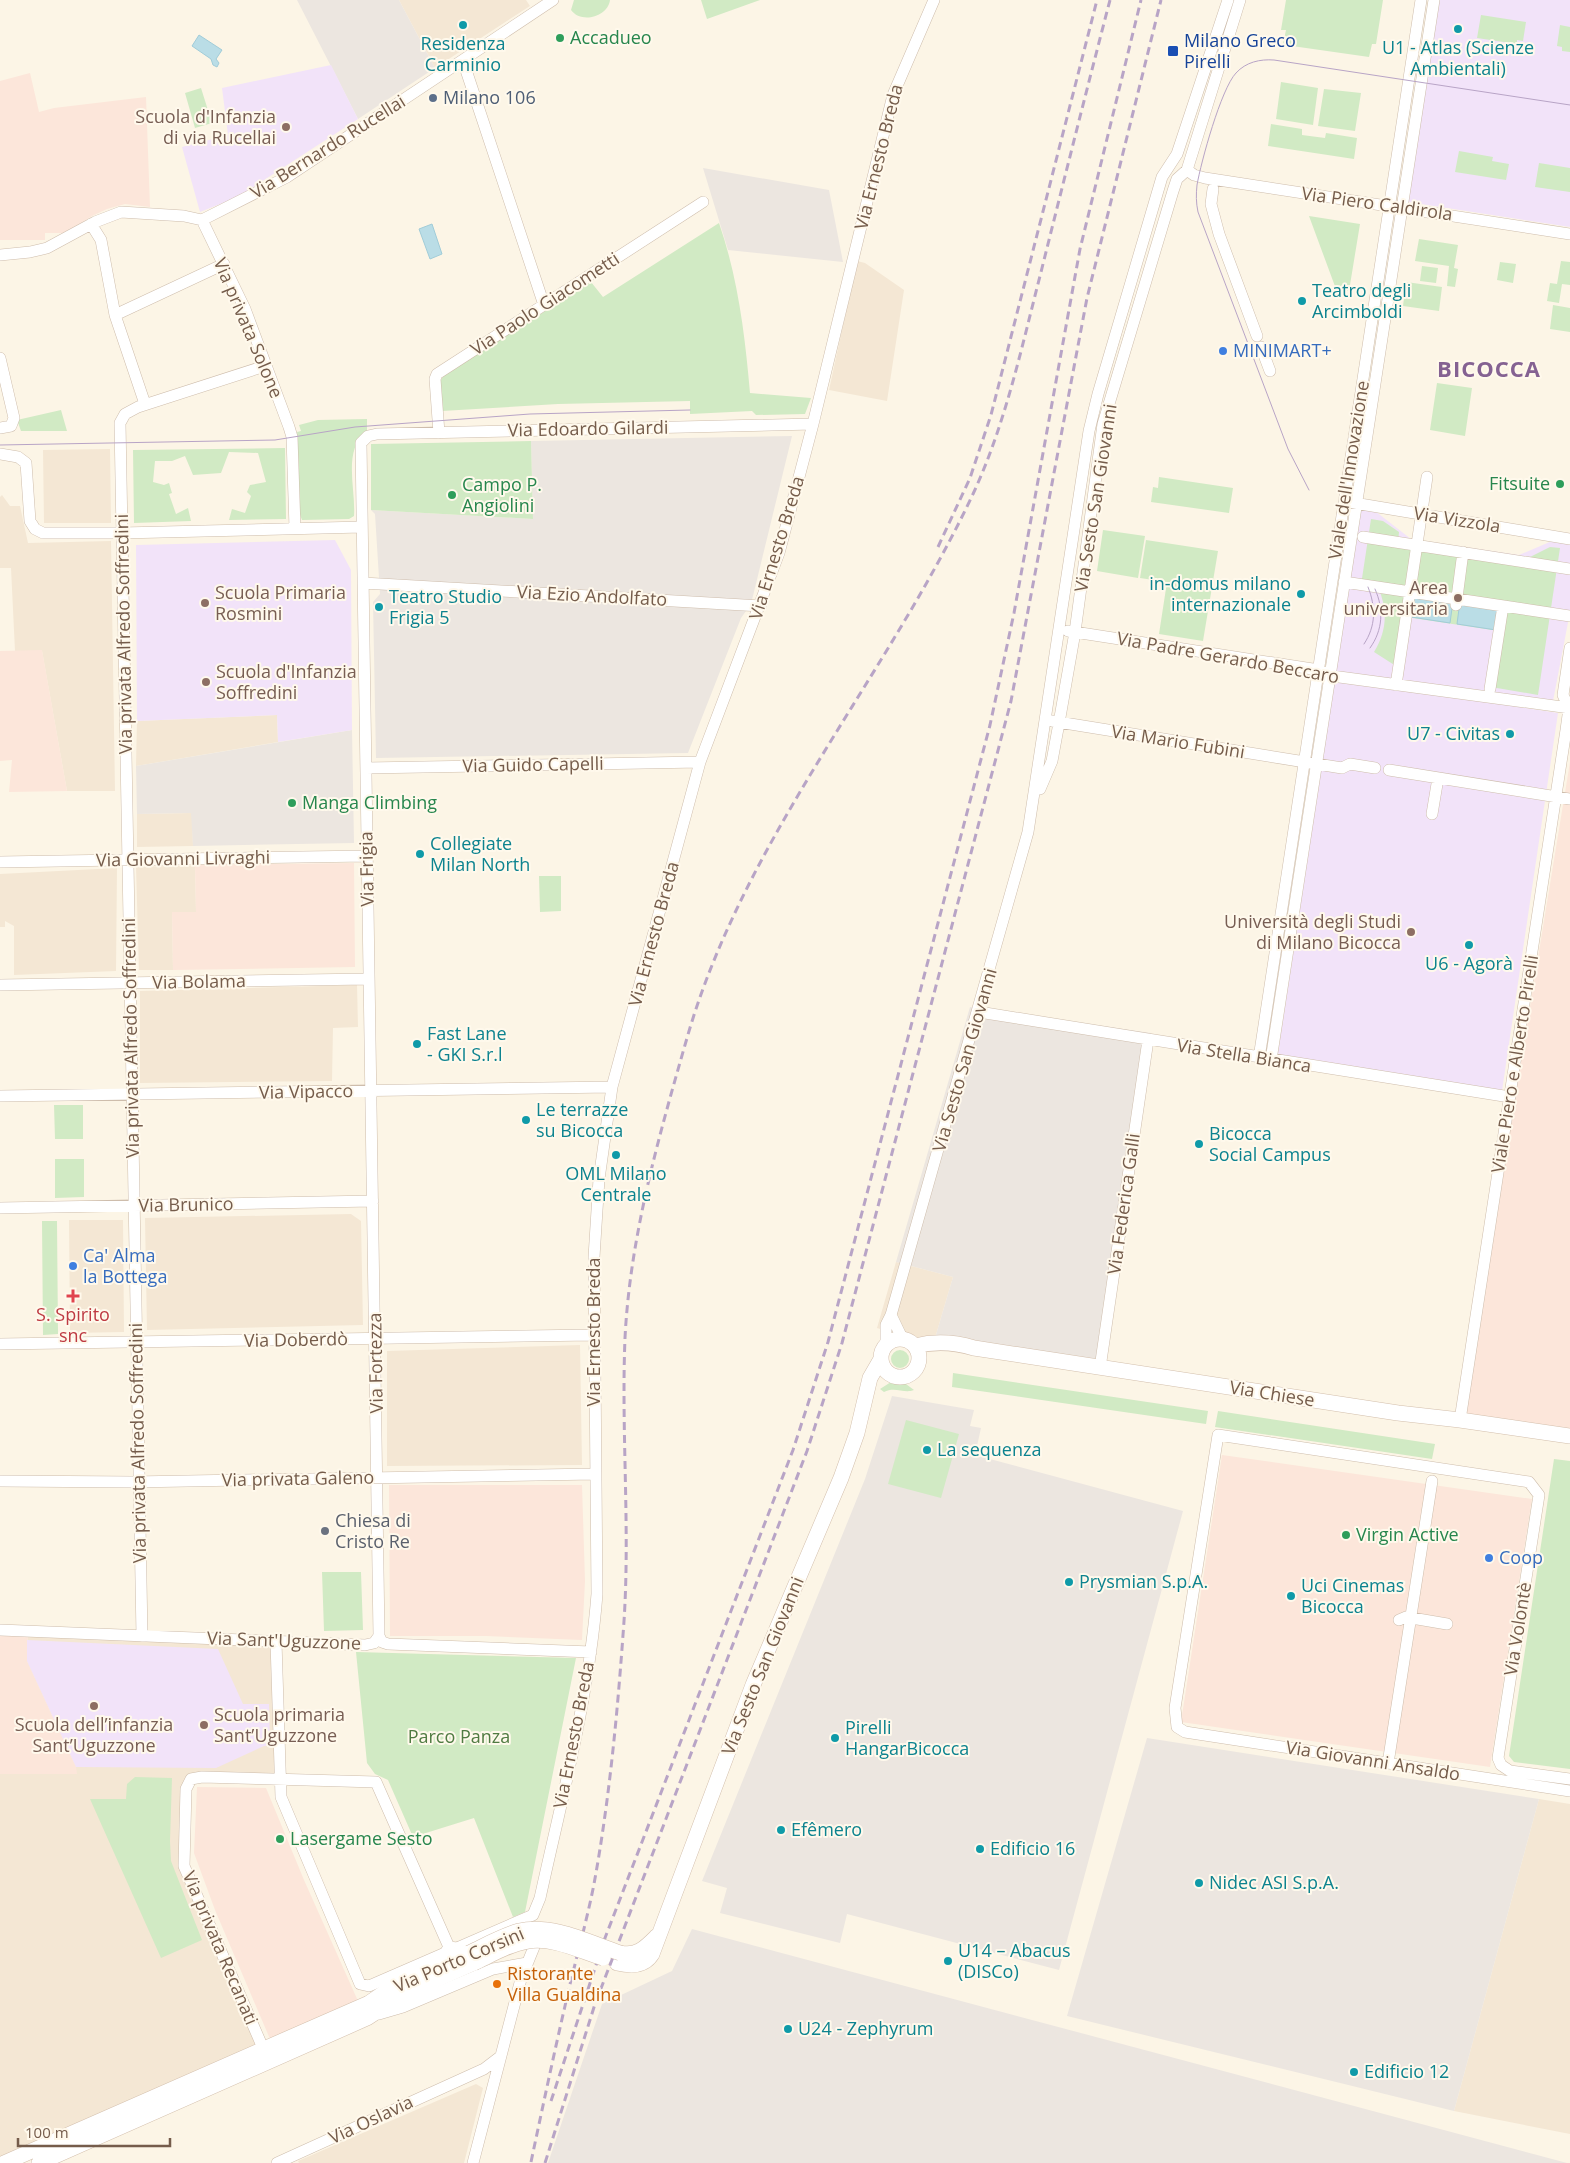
<svg xmlns="http://www.w3.org/2000/svg" width="1570" height="2163" font-family="'Open Sans',sans-serif">
<rect width="100%" height="100%" fill="#fcf5e6"/>
<path fill="#f4e7d4" d="M399,0H526L530,6L435,68Z
M857,261L865,263L904,290L887,401L829,390Z
M110,449L111,523H44L43,450Z
M2,495L10,506H20L28,543L111,541L115,791H67L42,651H15L11,568H0V497Z
M277,715L278,742L136,766L137,721Z
M192,813L193,846L137,847V814Z
M195,865L196,912L172,913L173,970H139L136,867Z
M117,868L116,971L14,975V926L5,921V927H0V874Z
M357,985L358,1027L333,1028L332,1081L140,1083V991Z
M351,1214L361,1221L363,1325L147,1330L145,1218Z
M69,1220H123L124,1332L70,1333Z
M896,1262L953,1277L935,1338L918,1341L877,1328Z
M580,1345L582,1465L387,1466V1351Z
M28,1632L276,1642L280,1779H191L184,1866L264,2049L0,2163V1774H76V1767L27,1661Z
M1539,1799L1570,1804V2134L1454,2111Z
M476,2084L483,2088L464,2163H299L298,2161Z"/>
<path fill="#fce6da" d="M30,73L39,112L54,108L146,97L150,207L125,204L107,209L92,216L66,233H45V240H0V81Z
M42,650L67,791L9,792L12,760L0,761V651Z
M1570,762V1433L1463,1416Z
M354,863L355,967L173,970L172,912H196L195,865Z
M1222,1455L1532,1499L1490,1767L1181,1722Z
M389,1485H582L585,1581L582,1640L486,1636H390Z
M0,1630L28,1632L27,1661L76,1767L77,1774H0Z
M197,1787L266,1788L304,1880L358,2001L270,2039L215,1910L194,1853Z"/>
<path fill="#ece6e0" d="M297,0H399L435,68L358,119Z
M703,168L829,190L843,262L728,250Z
M792,436L751,604L741,618L688,753L376,758L373,602L380,594L375,514L371,510L533,519L531,441Z
M352,730L354,843L193,846L191,813L137,814L136,766Z
M970,1007L1151,1033L1104,1363L935,1338L953,1277L896,1262Z
M892,1396L974,1410L970,1426L981,1428L975,1455L1183,1511L1059,1970L847,1914L840,1943L720,1913L727,1888L702,1881L865,1479Z
M1147,1738L1539,1799L1454,2111L1067,2016Z
M692,1929L1567,2163H548L602,2004L672,1971Z"/>
<path fill="#f2e3f9" d="M1439,0H1570V227L1408,202Z
M331,65L358,119L238,197L200,212L182,147L228,135L222,88Z
M1365,509L1375,511L1411,539L1519,555L1552,541L1570,544V612L1553,701L1334,672L1361,511Z
M335,540L351,570L352,730L278,742L277,715L137,721L136,545Z
M1335,679L1558,713L1502,1091L1280,1056L1278,1053Z
M27,1640L218,1649L243,1704H269L270,1746H264L216,1768L76,1767L27,1661Z"/>
<path fill="#d1eac4" d="M574,0H610C608,17 581,24 571,10Z
M701,0H760L707,19Z
M1286,0H1383L1376,44H1372L1369,57L1285,45L1283,44L1286,30H1281Z
M1481,15L1526,22L1523,41L1517,40V44L1477,38Z
M1560,25L1570,27V52L1562,51V47L1557,46Z
M1281,82L1318,88L1313,125L1276,119Z
M201,88L212,123L195,128L185,93Z
M1324,89L1361,93L1355,131L1318,126Z
M1271,124L1302,129V135L1325,138L1326,133L1357,138L1354,159L1268,146Z
M1459,151L1493,157L1492,161L1509,164L1506,180L1455,172Z
M1539,163L1570,168V192L1535,187Z
M1309,216L1360,224L1349,291L1336,289Z
M719,223C738,278 745,335 750,393L811,398L805,414L756,415L752,411L690,414V401L558,404L442,411L438,385L444,375L591,282L603,297Z
M1419,239L1458,245L1454,268L1458,269L1455,287L1447,286L1449,266L1415,261Z
M1561,261L1570,262V285L1562,284L1559,303L1547,301L1550,283L1557,284Z
M1500,262L1516,264L1513,283L1497,280Z
M1422,266L1438,268L1436,283L1420,281Z
M1406,282L1442,287L1439,311L1403,306Z
M1553,305L1570,308V332L1550,329Z
M1437,383L1472,388L1465,436L1430,430Z
M61,410L67,431H21L17,420Z
M367,419V431C342,450 356,488 354,516L349,519L302,520L294,499L298,441L297,432L301,431L299,425L318,420Z
M531,441L533,519L371,510V444Z
M285,448L286,519L229,520L232,509L245,513L251,496L247,492L250,485L266,482L258,453L229,452L221,473L193,475L185,456L172,461H155L153,482L164,485L169,483L172,493L169,494L176,514L188,508L191,521L134,523L133,450Z
M1159,477L1233,488L1229,513L1151,502L1153,487L1158,488Z
M1371,519L1383,521L1399,532L1398,542L1530,557L1550,547L1560,548L1538,695L1491,687L1499,631L1406,617L1399,668L1374,652C1387,631 1388,610 1378,587L1361,585Z
M1103,530L1145,536L1138,578L1097,571Z
M1146,540L1218,551L1203,641L1159,634L1167,582L1140,578Z
M539,876H561V911L540,912Z
M54,1105H83V1139H55Z
M55,1159H84V1197L55,1198Z
M42,1221H57L58,1334L43,1335Z
M891 1359a9 9 0 1 1 18 0a9 9 0 1 1-18 0Z
M953,1373L1208,1411L1206,1424L952,1387Z
M891,1382L906,1384L914,1390C904,1394 895,1386 884,1392L880,1389Z
M1218,1411L1435,1444L1432,1459L1215,1427Z
M906,1420L959,1434L941,1498L888,1484Z
M1554,1459L1570,1461V1769L1514,1762L1509,1756Z
M322,1572H361L363,1630L324,1631Z
M356,1652L576,1658L525,1912L513,1917L474,1818L413,1837L388,1780L375,1774L367,1763Z
M135,1777L172,1778L170,1841L171,1861L202,1940L161,1958L90,1799H126L127,1784Z"/>
<path fill="#badde6" stroke="#a1ccd8" d="M199,35L222,50L216,59L219,63L217,67L213,65L211,59L192,46Z
M432,224L442,254L430,259L419,229Z
M1413,595L1453,601L1450,623L1411,617Z
M1460,601L1499,607L1496,630L1457,624Z"/>
<g fill="none" stroke-linecap="round" stroke-linejoin="round">
<defs>
<path id="street" d="M463,61L544,305
M1187,170L1194,175L1205,178L1570,234
M1187,170L1240,0
M1213,189L1211,204L1219,234L1257,336
M202,220L245,309L289,427L292,437L295,528
M91,224L101,240L115,315
M0,255L30,252L47,248L95,222L121,212L184,216L202,220L287,177L553,0
M1261,347L1270,371
M0,358L14,418L11,426L0,428
M145,404L115,315L224,264
M439,433L435,379L437,374L703,202
M0,454L18,457L26,463L30,521L35,529L43,533H122L362,527
M1348,502L1570,539
M1363,537L1570,569
M1344,582L1570,616
M363,583L761,606
M1456,605L1463,552
M1068,631L1319,670L1332,676L1570,708
M1396,685L1427,477
M1490,689L1503,606
M1052,721L1342,768L1350,764L1375,768
M366,768L700,762
M1389,770L1570,799
M1040,789L1052,761L1059,723L1075,632L1103,424L1173,191L1177,179L1187,170
M1432,814L1438,778
M0,862L367,856
M0,985L368,979
M979,1012L1510,1097
M1259,1058L1421,0
M1271,1060L1434,0
M0,1096L612,1087
M0,1208L373,1201
M891,1315L903,1340
M0,1344L593,1335
M886,1346V1325L891,1315L1028,832L1089,431L1098,394L1162,177L1177,154L1228,0
M1100,1368L1148,1040
M1460,1420L1566,730L1569,708L1563,695L1570,648
M0,1481L133,1482L595,1474
M1399,1620L1406,1617L1447,1624
M0,1630L365,1645L374,1643L379,1636
M142,1636L120,423L125,414L138,407L265,366
M379,1636L361,443L368,436L377,434L813,424
M379,1636L382,1642L388,1644L591,1652
M276,1642L281,1797L360,1984L369,1986L445,1953L449,1947
M1389,1757L1432,1481
M1570,1779L1510,1771L1501,1765L1498,1758L1539,1495L1529,1482L1218,1435L1175,1708L1177,1727L1185,1732L1570,1791
M533,1915L540,1898C562,1798 589,1697 597,1594L594,1257L599,1179L612,1087L700,762L779,553L813,424L893,95L934,0
M449,1947L457,1948L533,1915
M379,2014L403,2007L493,1969L527,1963
M266,2055L184,1866L186,1789L191,1779L202,1777L376,1782L449,1947
M277,2163L484,2069L501,2056
M473,2163L521,1979L534,1947"/>
<path id="secondary" d="M881 1358a19 19 0 1 1 38 0a19 19 0 1 1-38 0Z
M915,1346C935,1341 954,1342 974,1348L1398,1413L1460,1420L1570,1436
M620,1953C637,1957 646,1947 657,1936
M617,1963C630,1966 644,1967 652,1954L753,1685L841,1478L857,1433L870,1378L881,1359
M4,2163L369,2003L394,1986L469,1953
M39,2163L367,2018L402,1995L474,1963"/>
</defs>
<use href="#street" stroke="#cebdac" stroke-width="12"/>
<use href="#secondary" stroke="#d3bfac" stroke-width="16"/>
<use href="#street" stroke="#fff" stroke-width="11"/>
<use href="#secondary" stroke="#fff" stroke-width="15"/>
<path stroke="#b8a4c6" stroke-width="1" d="M0,445L275,440L355,427L530,414L690,410
M1309,490L1288,449L1198,212C1196,203 1196,194 1197,185C1201,162 1221,89 1236,73C1246,62 1260,59 1274,60L1570,105
M1364,644C1376,626 1376,607 1368,587
M1370,648C1383,630 1384,609 1375,589"/>
<path stroke="#b8a4c6" stroke-width="3" stroke-dasharray="8 5" stroke-linecap="butt" d="M938,547L970,478L991,415L1097,0
M551,2101L605,1938L793,1450L828,1342L990,725L1014,613L1080,249L1141,0
M531,2162C542,2110 553,2058 565,2006C574,1965 586,1925 594,1884C609,1802 617,1718 623,1635C631,1536 621,1437 625,1338C630,1236 659,1136 687,1038C744,839 886,679 973,494C1005,425 1021,350 1040,276C1063,184 1086,92 1110,0
M545,2163L595,2004L807,1451L842,1343L1011,701L1087,298L1161,0"/>
<defs>
<path id="secondary-bridge" d="M469,1953C486,1945 502,1936 519,1931C552,1923 590,1943 620,1953
M474,1963C491,1955 509,1944 528,1941C553,1937 580,1951 603,1958"/>
</defs>
<use href="#secondary-bridge" stroke="#d3bfac" stroke-width="16" stroke-linecap="butt"/>
<use href="#secondary-bridge" stroke="#fff" stroke-width="15"/>
</g>
<g fill="#0f9aa8" stroke="#fff9ec" stroke-width="2">
<circle cx="463" cy="25" r="5"/>
<circle cx="1458" cy="29" r="5"/>
<circle cx="1302" cy="301" r="5"/>
<circle cx="1301" cy="594" r="5"/>
<circle cx="379" cy="607" r="5"/>
<circle cx="1510" cy="734" r="5"/>
<circle cx="420" cy="854" r="5"/>
<circle cx="1469" cy="945" r="5"/>
<circle cx="417" cy="1044" r="5"/>
<circle cx="526" cy="1120" r="5"/>
<circle cx="1199" cy="1144" r="5"/>
<circle cx="616" cy="1155" r="5"/>
<circle cx="927" cy="1450" r="5"/>
<circle cx="1069" cy="1582" r="5"/>
<circle cx="1291" cy="1596" r="5"/>
<circle cx="835" cy="1738" r="5"/>
<circle cx="781" cy="1830" r="5"/>
<circle cx="980" cy="1849" r="5"/>
<circle cx="1199" cy="1883" r="5"/>
<circle cx="948" cy="1961" r="5"/>
<circle cx="788" cy="2029" r="5"/>
<circle cx="1354" cy="2072" r="5"/>
</g>
<g fill="#2e9e5b" stroke="#fff9ec" stroke-width="2">
<circle cx="560" cy="38" r="5"/>
<circle cx="1560" cy="484" r="5"/>
<circle cx="452" cy="495" r="5"/>
<circle cx="292" cy="803" r="5"/>
<circle cx="1346" cy="1535" r="5"/>
<circle cx="280" cy="1839" r="5"/>
</g>
<rect fill="#1a4fb4" stroke="#fff9ec" stroke-width="2" x="1167" y="45" width="12" height="12" rx="2.5"/>
<circle fill="#5c6f8a" stroke="#fff9ec" stroke-width="2" cx="433" cy="98" r="5"/>
<g fill="#8d6e63" stroke="#fff9ec" stroke-width="2">
<circle cx="286" cy="127" r="5"/>
<circle cx="1458" cy="598" r="5"/>
<circle cx="205" cy="603" r="5"/>
<circle cx="206" cy="682" r="5"/>
<circle cx="1411" cy="932" r="5"/>
<circle cx="94" cy="1706" r="5"/>
<circle cx="204" cy="1725" r="5"/>
</g>
<g fill="#3f7fe0" stroke="#fff9ec" stroke-width="2">
<circle cx="1223" cy="351" r="5"/>
<circle cx="73" cy="1266" r="5"/>
<circle cx="1489" cy="1558" r="5"/>
</g>
<path fill="#e0444e" stroke="#fff9ec" stroke-width="2" d="M70.5 1288.5h5v5h5v5h-5v5h-5v-5h-5v-5h5z"/>
<circle fill="#6b7280" stroke="#fff9ec" stroke-width="2" cx="325" cy="1531" r="5"/>
<circle fill="#e8710a" stroke="#fff9ec" stroke-width="2" cx="497" cy="1984" r="5"/>
<g text-anchor="middle" stroke-width="4" stroke-linejoin="round" paint-order="stroke">
<g font-size="18" fill="#27864d" stroke="#fff9ec" text-anchor="start">
<text x="570" y="44">Accadueo</text>
<text x="1550" y="490" text-anchor="end">Fitsuite</text>
<text x="462" y="491">Campo P.<tspan x="462" dy="21">Angiolini</tspan></text>
<text x="302" y="809">Manga Climbing</text>
<text x="1356" y="1541">Virgin Active</text>
<text x="290" y="1845">Lasergame Sesto</text>
</g>
<g font-size="18" fill="#164399" stroke="#fff9ec" text-anchor="start">
<text x="1184" y="47">Milano Greco<tspan x="1184" dy="21">Pirelli</tspan></text>
</g>
<g font-size="18" fill="#0d838f" stroke="#fff9ec" text-anchor="start">
<text x="463" y="50" text-anchor="middle">Residenza<tspan x="463" dy="21">Carminio</tspan></text>
<text x="1458" y="54" text-anchor="middle">U1 - Atlas (Scienze<tspan x="1458" dy="21">Ambientali)</tspan></text>
<text x="1312" y="297">Teatro degli<tspan x="1312" dy="21">Arcimboldi</tspan></text>
<text x="1291" y="590" text-anchor="end">in-domus milano<tspan x="1291" dy="21">internazionale</tspan></text>
<text x="389" y="603">Teatro Studio<tspan x="389" dy="21">Frigia 5</tspan></text>
<text x="1500" y="740" text-anchor="end">U7 - Civitas</text>
<text x="430" y="850">Collegiate<tspan x="430" dy="21">Milan North</tspan></text>
<text x="1469" y="970" text-anchor="middle">U6 - Agorà</text>
<text x="427" y="1040">Fast Lane<tspan x="427" dy="21">- GKI S.r.l</tspan></text>
<text x="536" y="1116">Le terrazze<tspan x="536" dy="21">su Bicocca</tspan></text>
<text x="1209" y="1140">Bicocca<tspan x="1209" dy="21">Social Campus</tspan></text>
<text x="616" y="1180" text-anchor="middle">OML Milano<tspan x="616" dy="21">Centrale</tspan></text>
<text x="937" y="1456">La sequenza</text>
<text x="1079" y="1588">Prysmian S.p.A.</text>
<text x="1301" y="1592">Uci Cinemas<tspan x="1301" dy="21">Bicocca</tspan></text>
<text x="845" y="1734">Pirelli<tspan x="845" dy="21">HangarBicocca</tspan></text>
<text x="791" y="1836">Efêmero</text>
<text x="990" y="1855">Edificio 16</text>
<text x="1209" y="1889">Nidec ASI S.p.A.</text>
<text x="958" y="1957">U14 – Abacus<tspan x="958" dy="21">(DISCo)</tspan></text>
<text x="798" y="2035">U24 - Zephyrum</text>
<text x="1364" y="2078">Edificio 12</text>
</g>
<g font-size="18" fill="#4e5e75" stroke="#fff9ec" text-anchor="start">
<text x="443" y="104">Milano 106</text>
</g>
<g font-size="18" fill="#785e54" stroke="#fff9ec" text-anchor="end">
<text x="276" y="123">Scuola d'Infanzia<tspan x="276" dy="21">di via Rucellai</tspan></text>
<text x="1448" y="594">Area<tspan x="1448" dy="21">universitaria</tspan></text>
<text x="215" y="599" text-anchor="start">Scuola Primaria<tspan x="215" dy="21">Rosmini</tspan></text>
<text x="216" y="678" text-anchor="start">Scuola d'Infanzia<tspan x="216" dy="21">Soffredini</tspan></text>
<text x="1401" y="928">Università degli Studi<tspan x="1401" dy="21">di Milano Bicocca</tspan></text>
<text x="214" y="1721" text-anchor="start">Scuola primaria<tspan x="214" dy="21">Sant’Uguzzone</tspan></text>
<text x="94" y="1731" text-anchor="middle">Scuola dell’infanzia<tspan x="94" dy="21">Sant’Uguzzone</tspan></text>
</g>
<g font-size="18" fill="#755c4b" stroke="#fff9ec">
<text transform="translate(328 147) rotate(-32)" y="6">Via Bernardo Rucellai</text>
<text transform="translate(879 157) rotate(-76)" y="6">Via Ernesto Breda</text>
<text transform="translate(1377 204) rotate(8)" y="6">Via Piero Caldirola</text>
<text transform="translate(545 304) rotate(-33)" y="6">Via Paolo Giacometti</text>
<text transform="translate(248 328) rotate(67)" y="6">Via privata Solone</text>
<text transform="translate(588 429) rotate(-1)" y="6">Via Edoardo Gilardi</text>
<text transform="translate(1349 470) rotate(-81)" y="6">Viale dell'Innovazione</text>
<text transform="translate(1096 498) rotate(-81)" y="6">Via Sesto San Giovanni</text>
<text transform="translate(1457 520) rotate(9)" y="6">Via Vizzola</text>
<text transform="translate(777 548) rotate(-73)" y="6">Via Ernesto Breda</text>
<text transform="translate(592 596) rotate(3)" y="6">Via Ezio Andolfato</text>
<text transform="translate(124 634) rotate(-91)" y="6">Via privata Alfredo Soffredini</text>
<text transform="translate(1228 658) rotate(10)" y="6">Via Padre Gerardo Beccaro</text>
<text transform="translate(1178 742) rotate(9)" y="6">Via Mario Fubini</text>
<text transform="translate(533 765) rotate(-1)" y="6">Via Guido Capelli</text>
<text transform="translate(183 859) rotate(-1)" y="6">Via Giovanni Livraghi</text>
<text transform="translate(367 869) rotate(-91)" y="6">Via Frigia</text>
<text transform="translate(654 934) rotate(-75)" y="6">Via Ernesto Breda</text>
<text transform="translate(199 982) rotate(-1)" y="6">Via Bolama</text>
<text transform="translate(131 1038) rotate(-91)" y="6">Via privata Alfredo Soffredini</text>
<text transform="translate(1244 1056) rotate(9)" y="6">Via Stella Bianca</text>
<text transform="translate(965 1060) rotate(-74)" y="6">Via Sesto San Giovanni</text>
<text transform="translate(1515 1064) rotate(-81)" y="6">Viale Piero e Alberto Pirelli</text>
<text transform="translate(306 1092) rotate(-1)" y="6">Via Vipacco</text>
<text transform="translate(1124 1204) rotate(-82)" y="6">Via Federica Galli</text>
<text transform="translate(186 1205) rotate(-1)" y="6">Via Brunico</text>
<text transform="translate(594 1332) rotate(-90)" y="6">Via Ernesto Breda</text>
<text transform="translate(296 1340) rotate(-1)" y="6">Via Doberdò</text>
<text transform="translate(376 1363) rotate(-91)" y="6">Via Fortezza</text>
<text transform="translate(1272 1394) rotate(9)" y="6">Via Chiese</text>
<text transform="translate(138 1443) rotate(-91)" y="6">Via privata Alfredo Soffredini</text>
<text transform="translate(298 1479) rotate(-1)" y="6">Via privata Galeno</text>
<text transform="translate(1518 1629) rotate(-81)" y="6">Via Volontè</text>
<text transform="translate(284 1641) rotate(2)" y="6">Via Sant'Uguzzone</text>
<text transform="translate(763 1666) rotate(-68)" y="6">Via Sesto San Giovanni</text>
<text transform="translate(574 1735) rotate(-79)" y="6">Via Ernesto Breda</text>
<text transform="translate(1373 1761) rotate(9)" y="6">Via Giovanni Ansaldo</text>
<text transform="translate(220 1948) rotate(67)" y="6">Via privata Recanati</text>
<text transform="translate(459 1960) rotate(-23)" y="6">Via Porto Corsini</text>
<text transform="translate(371 2120) rotate(-25)" y="6">Via Oslavia</text>
</g>
<g font-size="18" fill="#366cbe" stroke="#fff9ec" text-anchor="start">
<text x="1233" y="357">MINIMART+</text>
<text x="83" y="1262">Ca' Alma<tspan x="83" dy="21">la Bottega</tspan></text>
<text x="1499" y="1564">Coop</text>
</g>
<g font-size="18" fill="#be3a42" stroke="#fff9ec">
<text x="73" y="1321">S. Spirito<tspan x="73" dy="21">snc</tspan></text>
</g>
<g font-size="18" fill="#5b616d" stroke="#fff9ec" text-anchor="start">
<text x="335" y="1527">Chiesa di<tspan x="335" dy="21">Cristo Re</tspan></text>
</g>
<g font-size="18" fill="#507b42" stroke="#fff9ec">
<text x="459" y="1743">Parco Panza</text>
</g>
<g font-size="18" fill="#c56008" stroke="#fff9ec" text-anchor="start">
<text x="507" y="1980">Ristorante<tspan x="507" dy="21">Villa Gualdina</tspan></text>
</g>
<g font-size="22" font-weight="bold" letter-spacing="1" fill="#856292" stroke="#fff9ec">
<text x="1489" y="377">BICOCCA</text>
</g>
</g>
<path d="M18 2138v8h152v-8" fill="none" stroke="#755c4b" stroke-width="2.5"/>
<text x="25" y="2138" font-size="15" fill="#755c4b" stroke="#fff9ec" stroke-width="4" paint-order="stroke">100 m</text>
</svg>
